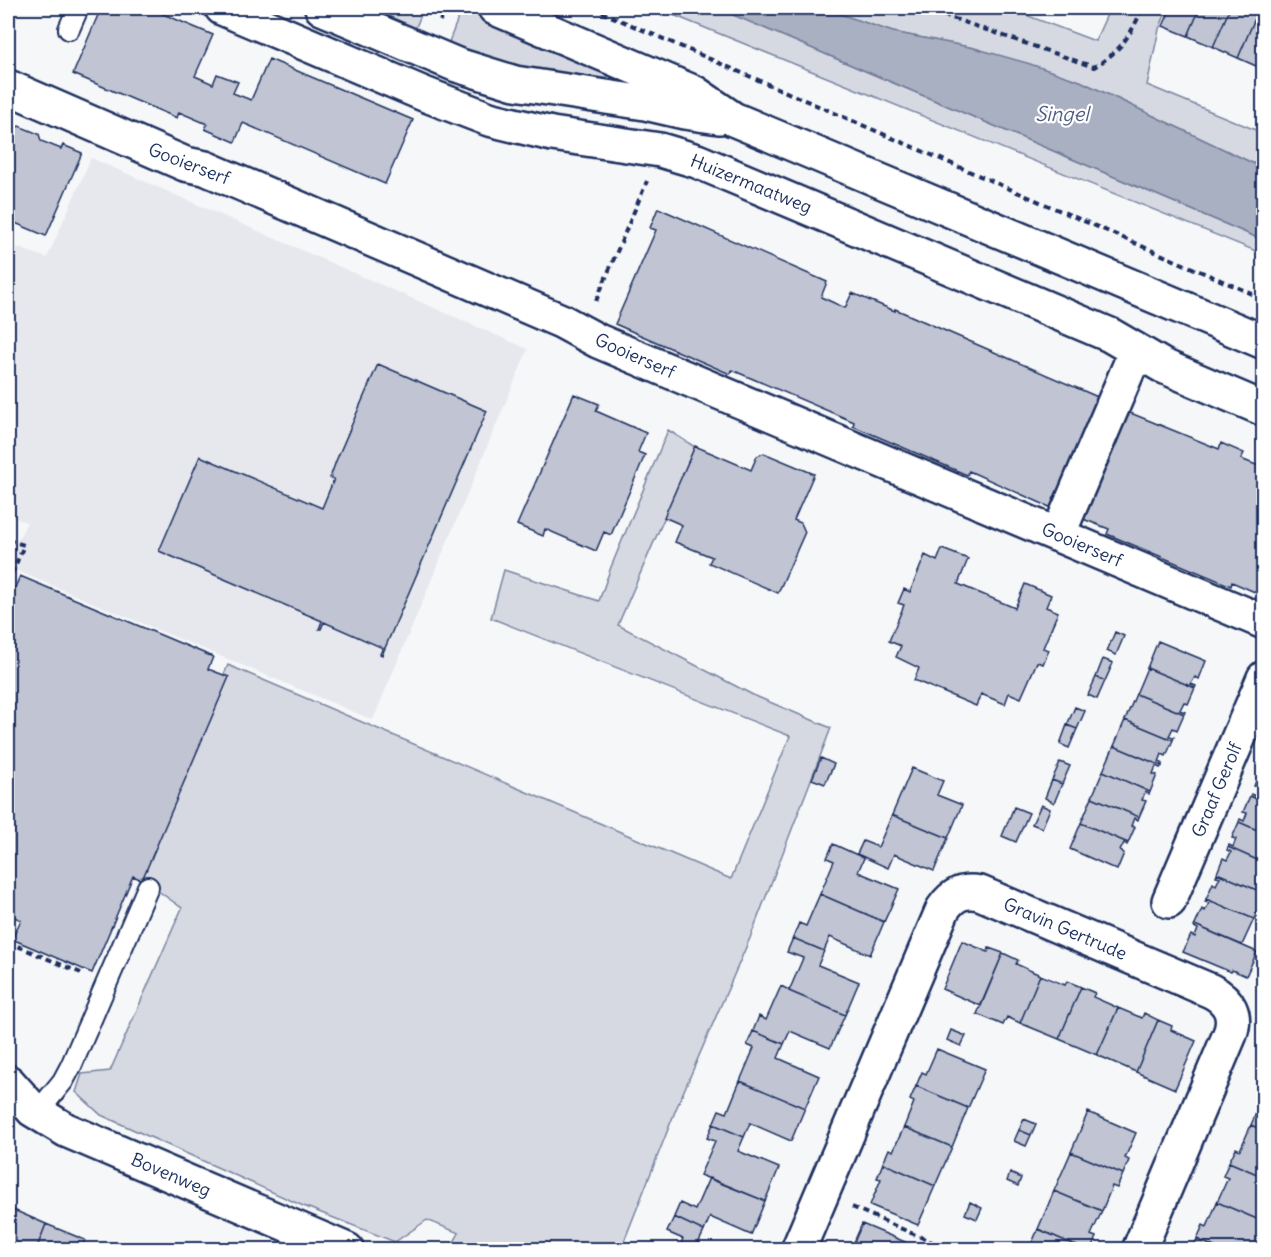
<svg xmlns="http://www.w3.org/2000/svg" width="1271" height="1257" font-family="Delius,sans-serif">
<rect width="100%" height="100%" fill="#f6f7f9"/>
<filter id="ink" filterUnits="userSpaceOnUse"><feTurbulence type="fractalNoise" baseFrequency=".0167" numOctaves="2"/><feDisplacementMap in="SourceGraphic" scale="12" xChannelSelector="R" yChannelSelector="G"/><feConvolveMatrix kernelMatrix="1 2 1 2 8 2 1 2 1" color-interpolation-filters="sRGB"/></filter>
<g filter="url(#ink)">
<path fill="#e6e8ee" d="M91,158L528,349L373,720L8,567V560L27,522L8,516V244L47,258Z"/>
<path fill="#d6d9e2" stroke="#7884a0" stroke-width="1.5" d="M350,8H424L413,34Z
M462,8H465L686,99L549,80L447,47Z
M656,8H717L1263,240V254Z
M822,8H1007L1095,41L1110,8H1168L1159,29L1147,85L1263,133V168L1080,81L974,48L893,32Z
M668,430L695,447L618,625L753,695L831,728L750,938L676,1109L621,1249H450L459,1233L427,1220L395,1242L301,1205L101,1115L76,1092L82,1074L110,1071L182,908L137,876L228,665L731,879L790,736L491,618L504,570L599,601L611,567Z"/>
<path fill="#a9b0c1" stroke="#707c99" stroke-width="1.5" d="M717,8H822L893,32L974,48L1027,63L1080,81L1263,168V240Z"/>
<path fill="#c0c4d3" stroke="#1b2f5e" stroke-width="1.5" d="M101,8H149L213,35L195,76L213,84L217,74L238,82L233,93L251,100L269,59L413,120L385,184L243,123L235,142L205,129L207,124L179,112L177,118L73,74Z
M1171,8H1200L1188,36L1163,26Z
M1200,8H1230L1213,47L1188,36Z
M1230,8L1259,9L1238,58L1213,47Z
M1259,9L1264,11L1263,69L1238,58Z
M8,126L13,129L19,126L39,134L41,141L61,149L63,145L82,153L46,236L8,220Z
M658,208L827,282L821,297L845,308L852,293L895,311V309L1100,398L1054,509L969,471L967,475L853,426L854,422L732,370L730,374L615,324L656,230L650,228Z
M378,364L487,411L382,655L380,654L383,648L324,622L321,629H319L322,621L159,551L200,456L322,508L334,479L330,478L336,461Z
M574,394L599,404L596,411L646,433L638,452L645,455L611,535L604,532L596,551L545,529L543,536L517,525Z
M1128,412L1219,449L1221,443L1244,453L1241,459L1264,468V596L1232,582L1231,586L1107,534L1109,529L1083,519Z
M695,446L751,470L757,456L764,453L814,474L794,520L801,523L805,532L778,593L709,563L712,557L675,542L682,525L664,517Z
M942,549L968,559L958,584L1015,608L1025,584L1051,595L1046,607L1058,612L1043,648L1049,650L1043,664L1037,662L1021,698L1009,693L1005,704L981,694L976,706L914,680L919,668L896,657L901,646L889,641L904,605L898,603L904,589L910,592L925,555L937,561Z
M20,576L213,657L208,669L229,677L142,880L133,876L92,973L12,939L21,920L8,914V604Z
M1115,632L1124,636L1116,655L1107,651Z
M1158,641L1206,661L1199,679L1195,677L1191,684L1196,686L1195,688L1147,668Z
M1103,659L1113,663L1105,681L1096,677Z
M1147,668L1195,688L1188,704L1184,702L1180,710L1185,712L1184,714L1136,694Z
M1096,677L1105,681L1097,699L1088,695Z
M1136,694L1184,714L1177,730L1173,728L1169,736L1174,737L1173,740L1125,720Z
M1075,707L1085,711L1077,729L1067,725Z
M1125,720L1173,740L1166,756L1162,754L1159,762L1162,763V766L1114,746Z
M1067,725L1077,729L1069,748L1060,744Z
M1114,746L1162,766L1160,768L1156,766L1153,774L1157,775L1150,792L1103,771Z
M821,758L834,764L825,784L812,779Z
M1060,762L1070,766L1062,784L1052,780Z
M912,768L943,781L937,795L962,805L948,838L892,815Z
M1261,770L1264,772V802L1250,796L1251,794L1255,796L1258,788L1254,786Z
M1103,771L1150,792L1149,794L1145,792L1142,800L1146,801L1139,817L1092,797Z
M1052,780L1062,784L1054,803L1045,798Z
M1250,796L1264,802V833L1239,822L1240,819L1244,821L1247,813L1243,812Z
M1092,797L1139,817L1138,820L1134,818L1131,826L1135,827L1128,843L1081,823Z
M1041,805L1050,809L1042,828L1032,824Z
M1014,807L1029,813L1016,842L1002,836Z
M892,815L948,838L934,871L894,854L888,868L857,854L863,841L878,847Z
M1239,822L1264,833V863L1228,847L1229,845L1233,847L1236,839L1232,838Z
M1081,823L1128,843L1127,845L1124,843L1120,851L1124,853L1117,870L1070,849Z
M833,844L864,858L858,872L899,889L884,922L820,894L834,861L827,858Z
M1228,847L1264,863V893L1217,873L1223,858L1227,860L1231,852L1227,850Z
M1217,873L1264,893L1254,919L1206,899L1213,883L1216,885L1220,877L1216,876Z
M820,894L884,922L870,955L830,937L824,951L793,938L799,923L806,926Z
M1206,899L1254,919L1242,945L1195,925L1202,909L1205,911L1209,903L1205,902Z
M1195,925L1257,952L1246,976L1232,970L1231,972L1183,952L1191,935L1195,937L1198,929L1194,927Z
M793,938L824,951L818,965L859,982L845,1015L789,991L803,958L787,952Z
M962,941L988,952L989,948L1003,953L981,1006L942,989Z
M1003,953L1018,960L1016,964L1040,975L1020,1023L1007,1017L1003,1025L977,1014Z
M1040,975L1065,985L1067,981L1081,987L1059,1039L1020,1023Z
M781,986L789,990V991L845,1015L830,1048L790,1031L784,1044L753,1031L759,1016L766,1020Z
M1081,987L1095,993L1093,997L1118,1008L1097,1055L1059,1039Z
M1118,1008L1142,1018L1144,1013L1158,1020L1136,1072L1097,1055Z
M1158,1020L1172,1026L1171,1030L1196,1041L1175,1089L1136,1072Z
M951,1030L966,1036L961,1046L947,1040Z
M753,1031L784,1044L778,1058L819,1076L805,1108L740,1081L754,1048L747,1045Z
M937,1049L985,1069L968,1108L916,1086L922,1072L926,1074Z
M740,1081L805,1108L791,1141L750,1123L744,1137L713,1124L719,1110L727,1113Z
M1263,1084H1264V1131L1251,1125L1261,1101L1256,1099Z
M916,1086L968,1108L952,1147L904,1127L914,1102L910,1100Z
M1088,1112L1136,1133L1125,1158L1129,1160L1123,1174L1071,1152Z
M1024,1119L1036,1124L1031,1135L1019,1130Z
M713,1124L744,1137L738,1151L779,1168L765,1201L700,1175L715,1141L707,1138Z
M1251,1125L1264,1131V1177L1229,1162L1236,1148L1240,1150Z
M904,1127L952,1147L935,1186L883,1163L889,1149L893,1151Z
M1019,1130L1031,1135L1026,1146L1014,1141Z
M1071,1152L1123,1174L1117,1188L1112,1186L1102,1211L1054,1191Z
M1229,1162L1264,1177V1222L1217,1202L1228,1178L1223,1176Z
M883,1163L935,1186L918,1225L870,1205L881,1179L877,1178Z
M1010,1173L1021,1178L1018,1186L1007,1181Z
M709,1178L765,1201L751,1235L710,1217L704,1231L674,1217L680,1203L695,1210Z
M1054,1191L1102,1211L1091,1235L1096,1237L1091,1250H1086L1038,1229Z
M970,1202L982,1208L977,1219L965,1214Z
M1217,1202L1264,1222V1228L1254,1250H1221L1197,1239L1203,1225L1207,1227Z
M9,1208L46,1224L36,1250H8Z
M674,1217L704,1231L698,1244L710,1250H678L683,1239L667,1232Z
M46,1224L85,1240L81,1250H36Z
M862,1224L910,1244L908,1250H846L847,1247L851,1249Z
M1038,1229L1086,1250H1029Z
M1197,1239L1221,1250H1192Z"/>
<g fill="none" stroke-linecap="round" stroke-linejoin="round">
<defs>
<path id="lane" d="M69,29L78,8
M37,1113L63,1081L71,1066L148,887"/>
<path id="street" d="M222,8L424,94L489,119L552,134L660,150L697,161L1110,335L1163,366L1264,409
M8,87L185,164L205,168L561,321L598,341L1264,622
M1058,535L1136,351
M1169,901L1264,678
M8,1082L33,1110L66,1130L347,1250
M798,1250L943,909C953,894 963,890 980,893L1211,991C1229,1000 1237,1015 1230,1034L1139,1250"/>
<path id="secondary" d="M322,8L457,65L515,83L645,103L684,112L719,117
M495,8L695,93L733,119L1264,342"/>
</defs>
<use href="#lane" stroke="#1b2f5e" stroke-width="24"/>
<use href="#street" stroke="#1b2f5e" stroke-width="38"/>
<use href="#secondary" stroke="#1b2f5e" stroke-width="38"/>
<path stroke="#1b2f5e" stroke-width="4" stroke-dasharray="6 4.5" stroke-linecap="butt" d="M592,8L1264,299
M923,8L1094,67C1122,50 1129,37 1143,8
M440,21L446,8
M596,301L647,181
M8,540L24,545L8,583
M8,942L81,973
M852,1207L950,1250"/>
<use href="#lane" stroke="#fff" stroke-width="20"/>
<use href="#street" stroke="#fff" stroke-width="33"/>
<use href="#secondary" stroke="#fff" stroke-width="33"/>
</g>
</g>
<g text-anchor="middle" stroke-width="4.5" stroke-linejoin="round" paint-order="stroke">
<g font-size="18" fill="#1b2f5e" stroke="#fff">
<text transform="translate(189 164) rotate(21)" y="6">Gooierserf</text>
<text transform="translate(751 184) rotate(22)" y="6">Huizermaatweg</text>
<text transform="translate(635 356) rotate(24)" y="6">Gooierserf</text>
<text transform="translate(1082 545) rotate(23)" y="6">Gooierserf</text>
<text transform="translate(1217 790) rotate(-67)" y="6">Graaf Gerolf</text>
<text transform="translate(1065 929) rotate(23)" y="6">Gravin Gertrude</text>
<text transform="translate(171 1175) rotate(23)" y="6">Bovenweg</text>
</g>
<g font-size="20" font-style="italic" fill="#4d5c81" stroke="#fff">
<text x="1062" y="121">Singel</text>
</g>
</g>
<rect width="1271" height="1257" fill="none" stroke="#fff" stroke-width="30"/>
<rect x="15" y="15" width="1241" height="1227" fill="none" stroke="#1b2f5e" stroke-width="2" filter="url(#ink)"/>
</svg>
